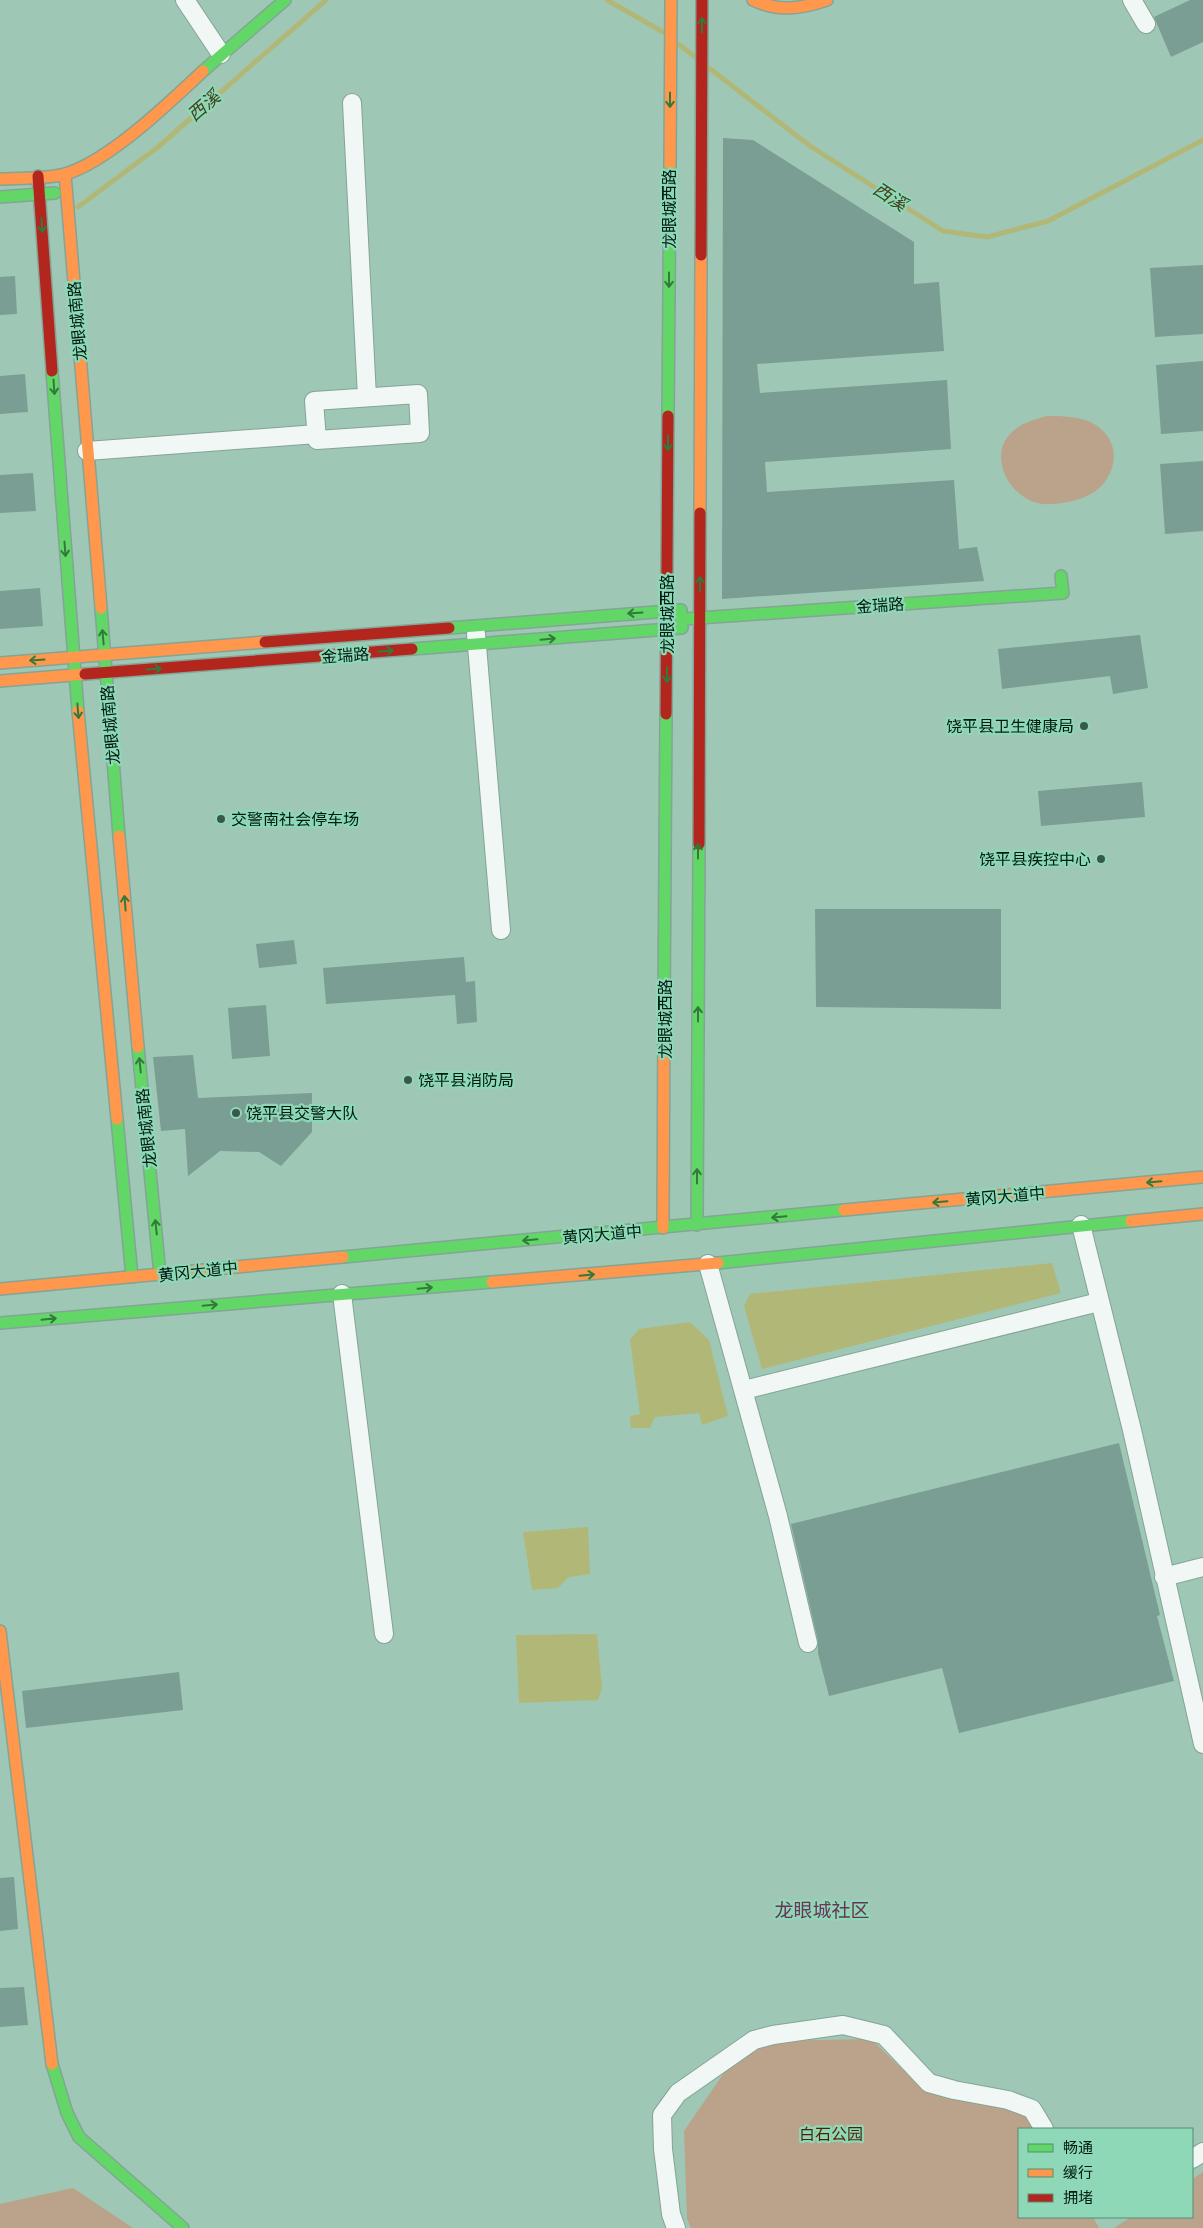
<svg xmlns="http://www.w3.org/2000/svg" width="1203" height="2228" font-family="'Asap Condensed','Noto Sans SC',sans-serif">
<rect width="100%" height="100%" fill="#9fc7b5"/>
<path fill="#baa38a" d="M1046,416C1060,416 1074,416 1088,421C1116,433 1121,460 1104,483C1096,493 1081,500 1068,502C1057,504 1045,506 1034,502C1007,493 988,454 1012,432C1021,423 1034,420 1046,416Z
M871,2039L925,2091L996,2100L1035,2123L1039,2129H1019V2217H1093L1099,2228H691L687,2219L684,2131L730,2064L767,2041Z
M1203,2172V2228H1114L1131,2217H1192V2179Z
M73,2188L133,2228H0V2204Z"/>
<path fill="#b1b877" d="M1052,1263L1061,1293L762,1369L744,1306L750,1294Z
M690,1322L709,1340L728,1416L702,1425L699,1413L655,1417L650,1428H631L630,1416L640,1414L630,1340L639,1329Z
M588,1527L590,1574L569,1577L558,1588L532,1590L523,1532Z
M597,1634L602,1688L598,1700L519,1703L516,1635Z"/>
<g fill="none" stroke-linecap="round" stroke-linejoin="round">
<path stroke="#b1b877" stroke-width="5" d="M607,0L663,32
M680,45L695,57
M709,68L810,146L943,231L987,237L1048,221L1203,140
M78,207L158,147L326,0"/>
</g>
<path fill="#7a9e93" d="M1190,0H1203V42L1171,57L1154,17Z
M723,138L753,140L914,242V284L939,282L944,351L757,364L760,393L947,380L951,449L765,462L767,492L954,480L959,549L977,547L984,581L722,599Z
M1203,265V334L1155,337L1150,268Z
M15,276L17,314L0,315V277Z
M1203,361V431L1161,434L1156,365Z
M25,374L28,412L0,414V376Z
M1203,461V531L1165,534L1160,464Z
M33,473L36,511L0,513V475Z
M40,588L43,626L0,629V591Z
M1140,635L1148,688L1113,694L1110,676L1002,689L998,649Z
M1142,782L1145,817L1041,826L1038,791Z
M815,909H1001V1009L816,1007Z
M294,940L297,964L259,968L256,944Z
M464,957L466,982L475,981L477,1022L457,1024L455,995L326,1004L323,968Z
M266,1005L270,1056L232,1059L228,1008Z
M193,1055L198,1098L312,1093V1132L281,1166L259,1152L220,1151L188,1176L185,1129L161,1131L153,1057Z
M1119,1443L1160,1615L1157,1616L1174,1681L959,1733L942,1668L829,1696L818,1653V1641L791,1524Z
M179,1672L183,1710L26,1728L22,1691Z
M14,1877L18,1929L0,1931V1878Z
M24,1987L28,2025L0,2027V1988Z"/>
<g fill="none" stroke-linecap="round" stroke-linejoin="round">
<defs>
<path id="street" d="M185,0L221,54
M1132,0L1146,24
M352,103L367,397
M418,394L420,433L317,440L314,401Z
M87,451L317,434
M476,634L501,930
M1081,1225L1132,1430L1203,1744
M708,1264L778,1516L808,1643
M342,1294L384,1634
M744,1390L1099,1302
M1164,1577L1203,1567
M1192,2159L1203,2152
M676,2228L671,2214L663,2149L662,2115L678,2093L754,2040L773,2035L843,2025L884,2035L929,2083L954,2090L1008,2100L1032,2109L1044,2129"/>
<path id="fast" d="M203,71L285,0
M0,197L55,193
M52,371L78,711
M668,416L670,164
M101,608L119,836
M684,619L1063,593L1061,576
M412,649L682,628L681,610L449,628
M664,1005L666,714
M138,1047L160,1275
M117,1119L132,1277
M697,1225L699,844
M343,1257L844,1210
M718,1263L1131,1221
M0,1323L492,1282
M52,2064L67,2113L79,2137L183,2228"/>
<path id="slow" d="M753,0C778,12 801,9 827,0
M670,164L671,0
M65,174L101,608
M0,179C18,178 48,179 65,174C108,162 170,102 203,71
M700,513L701,255
M0,663L265,642
M0,681L85,674
M78,711L117,1119
M119,836L138,1047
M844,1210L1203,1177
M1131,1221L1203,1214
M663,1228L664,1005
M492,1282L718,1263
M0,1289L343,1257
M0,1631L52,2064"/>
<path id="jam" d="M38,176L52,371
M701,255L702,0
M265,642L449,628
M85,674L412,649
M666,714L668,416
M699,844L700,513"/>
</defs>
<use href="#street" stroke="#84a496" stroke-width="20"/>
<use href="#fast" stroke="#84a496" stroke-width="14"/>
<use href="#slow" stroke="#84a496" stroke-width="14"/>
<use href="#jam" stroke="#84a496" stroke-width="14"/>
<use href="#street" stroke="#f1f7f4" stroke-width="18"/>
<use href="#fast" stroke="#63d668" stroke-width="11"/>
<use href="#slow" stroke="#ff974d" stroke-width="11"/>
<use href="#jam" stroke="#b3261e" stroke-width="11"/>
</g>
<defs><path id="oneway-shaft" d="M-6 0H5M1.5-3L5.5 0L1.5 3" fill="none" stroke-width="1.6" stroke-linecap="round" stroke-linejoin="round" transform="scale(1.25)"/></defs>
<g stroke="#32793c">
<use href="#oneway-shaft" transform="translate(702 25) rotate(-90)"/>
<use href="#oneway-shaft" transform="translate(670 100) rotate(90)"/>
<use href="#oneway-shaft" transform="translate(42 225) rotate(86)"/>
<use href="#oneway-shaft" transform="translate(669 280) rotate(90)"/>
<use href="#oneway-shaft" transform="translate(54 387) rotate(86)"/>
<use href="#oneway-shaft" transform="translate(668 443) rotate(90)"/>
<use href="#oneway-shaft" transform="translate(65 549) rotate(86)"/>
<use href="#oneway-shaft" transform="translate(700 584) rotate(-90)"/>
<use href="#oneway-shaft" transform="translate(635 613) rotate(176)"/>
<use href="#oneway-shaft" transform="translate(103 637) rotate(-95)"/>
<use href="#oneway-shaft" transform="translate(548 639) rotate(-5)"/>
<use href="#oneway-shaft" transform="translate(386 651) rotate(-4)"/>
<use href="#oneway-shaft" transform="translate(37 660) rotate(176)"/>
<use href="#oneway-shaft" transform="translate(154 669) rotate(-4)"/>
<use href="#oneway-shaft" transform="translate(667 675) rotate(90)"/>
<use href="#oneway-shaft" transform="translate(78 711) rotate(85)"/>
<use href="#oneway-shaft" transform="translate(698 851) rotate(-90)"/>
<use href="#oneway-shaft" transform="translate(125 903) rotate(-95)"/>
<use href="#oneway-shaft" transform="translate(698 1014) rotate(-90)"/>
<use href="#oneway-shaft" transform="translate(140 1065) rotate(-96)"/>
<use href="#oneway-shaft" transform="translate(697 1176) rotate(-90)"/>
<use href="#oneway-shaft" transform="translate(1154 1182) rotate(175)"/>
<use href="#oneway-shaft" transform="translate(940 1202) rotate(175)"/>
<use href="#oneway-shaft" transform="translate(779 1217) rotate(175)"/>
<use href="#oneway-shaft" transform="translate(156 1227) rotate(-96)"/>
<use href="#oneway-shaft" transform="translate(530 1240) rotate(175)"/>
<use href="#oneway-shaft" transform="translate(587 1275) rotate(-5)"/>
<use href="#oneway-shaft" transform="translate(425 1288) rotate(-5)"/>
<use href="#oneway-shaft" transform="translate(210 1305) rotate(-5)"/>
<use href="#oneway-shaft" transform="translate(49 1319) rotate(-6)"/>
</g>
<g fill="#38584a" stroke="#8ed8b7" stroke-width="2">
<circle cx="1084" cy="726" r="5"/>
<circle cx="221" cy="819" r="5"/>
<circle cx="1101" cy="859" r="5"/>
<circle cx="408" cy="1080" r="5"/>
<circle cx="236" cy="1113" r="5"/>
</g>
<g text-anchor="middle" stroke-width="4.5" stroke-linejoin="round" paint-order="stroke">
<g font-size="16" fill="#001c11" stroke="#8ed8b7">
<text transform="translate(669 209) rotate(-90)" y="6">龙眼城西路</text>
<text transform="translate(77 321) rotate(-95)" y="6">龙眼城南路</text>
<text transform="translate(880 605) rotate(-4)" y="6">金瑞路</text>
<text transform="translate(667 614) rotate(-90)" y="6">龙眼城西路</text>
<text transform="translate(345 655) rotate(-4)" y="6">金瑞路</text>
<text transform="translate(110 725) rotate(-95)" y="6">龙眼城南路</text>
<text transform="translate(665 1019) rotate(-90)" y="6">龙眼城西路</text>
<text transform="translate(146 1128) rotate(-96)" y="6">龙眼城南路</text>
<text transform="translate(1005 1196) rotate(-5)" y="6">黄冈大道中</text>
<text transform="translate(602 1234) rotate(-5)" y="6">黄冈大道中</text>
<text transform="translate(198 1271) rotate(-6)" y="6">黄冈大道中</text>
</g>
<g font-size="16" fill="#001c11" stroke="#8ed8b7" text-anchor="start">
<text x="1074" y="732" text-anchor="end">饶平县卫生健康局</text>
<text x="231" y="825">交警南社会停车场</text>
<text x="1091" y="865" text-anchor="end">饶平县疾控中心</text>
<text x="418" y="1086">饶平县消防局</text>
<text x="246" y="1119">饶平县交警大队</text>
</g>
<g font-size="16" fill="#511f04" stroke="#8ed8b7">
<text x="831" y="2140">白石公园</text>
</g>
<g font-size="18" font-style="italic" fill="#44411c" stroke="#8ed8b7">
<text transform="translate(204 106) rotate(-41)" y="6">西溪</text>
<text transform="translate(890 197) rotate(33)" y="6">西溪</text>
</g>
<g font-size="19" fill="#6e3157" stroke="#8ed8b7">
<text x="822" y="1917">龙眼城社区</text>
</g>
</g>
<rect x="1018" y="2128" width="175" height="90" fill="#8ed8b7" stroke="#558d75"/>
<rect x="1028" y="2144" width="25" height="8" fill="#63d668" stroke="#558d75"/>
<text x="1063" y="2153" font-size="15" fill="#001c11">畅通</text>
<rect x="1028" y="2169" width="25" height="8" fill="#ff974d" stroke="#558d75"/>
<text x="1063" y="2178" font-size="15" fill="#001c11">缓行</text>
<rect x="1028" y="2194" width="25" height="8" fill="#b3261e" stroke="#558d75"/>
<text x="1063" y="2203" font-size="15" fill="#001c11">拥堵</text>
</svg>
